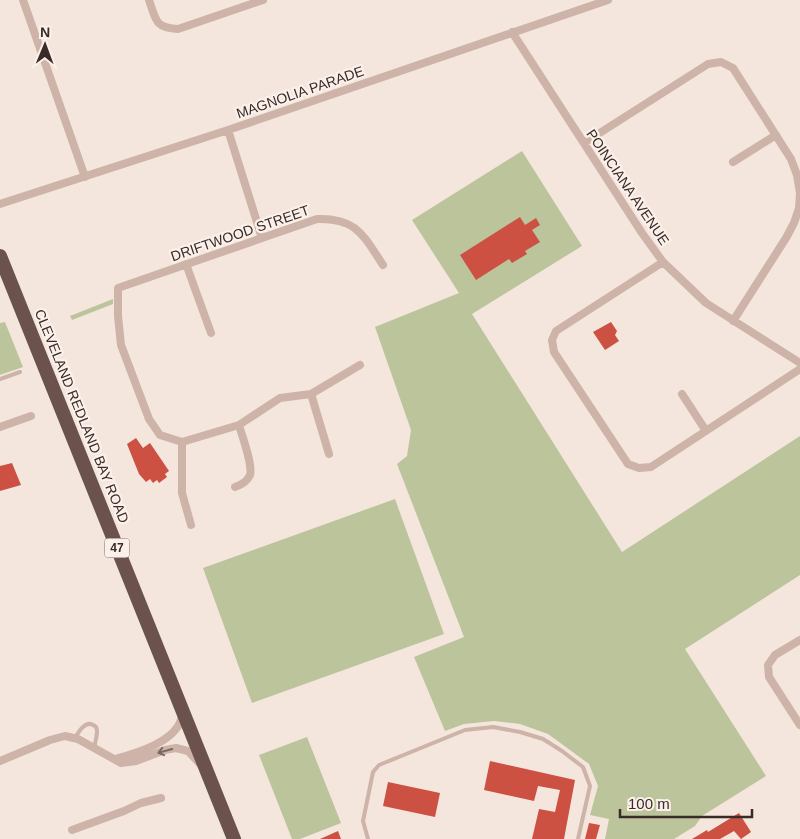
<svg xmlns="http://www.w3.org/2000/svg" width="800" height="839" font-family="Helvetica,sans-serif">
<rect width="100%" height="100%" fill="#f4e6dd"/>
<path fill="#bcc49c" d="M522,151L582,246L472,314L622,552L800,436V575L685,649L766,776L702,816L695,826L674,839H605L609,819L590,815L598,786L589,764L548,734L520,724L494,721L464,724L445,731L414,657L464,637L397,464L407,456L411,430L375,327L459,293L412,220Z
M113,299V304L72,320L70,316Z
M5,322L23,367L0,375V323Z
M395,499L444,634L252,703L203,568Z
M307,737L341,823L300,839H292L259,755Z"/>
<path fill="#cc5142" d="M520,217L525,225L536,218L540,225L532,230L540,242L525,251L527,254L512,263L509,259L476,280L460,255Z
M611,322L617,331L615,335L619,341L605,350L593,332Z
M136,438L143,448L150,443L169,471L165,474L167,477L159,483L157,480L153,483L150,479L146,482L139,474L127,444Z
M12,463L21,485L0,491V466Z
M490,761L575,780L564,839H532L539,809L555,812L560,790L538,786L534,801L484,790Z
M388,782L440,793L435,817L383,806Z
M739,813L751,832L741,839L734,831L720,839H692L707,830L708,832Z
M589,823L600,825L596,839H585Z
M338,831L341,839H320Z"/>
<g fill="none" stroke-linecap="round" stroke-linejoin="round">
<path stroke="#cdb3a8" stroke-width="4" d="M0,379L20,372
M75,738C78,733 85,720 93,725C96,726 97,728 97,731C97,737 95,743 94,748
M368,839L363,821L373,772L379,765L465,730L493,727L520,732L543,739L562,751L583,767L590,786L578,839"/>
<path stroke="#cdb3a8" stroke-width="8" d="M23,0L85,177
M149,0C156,20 155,28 178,29L263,0
M512,32L642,233L663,262L706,303L800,363
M228,130L262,238
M584,143L708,64L721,62L733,68L791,159L797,175L800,193L799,208L794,223L786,238L733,321
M733,162L776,135
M0,204L228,130L608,0
M663,262L556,331L552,340L554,352L628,464L639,468L651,467L800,369
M186,264L211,333
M360,365L311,394L280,398L239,425L182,442L160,435L149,419L121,345L118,316V288L317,219C357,218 363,235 383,265
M311,394L329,454
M682,394L706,431
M0,427L31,416
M182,442V493L191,525
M235,487C241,485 247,482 250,475C253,465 242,436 239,425
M800,640L775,655L768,665L769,677L800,725
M115,759C137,753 179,741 182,715
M0,761L50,740L65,736L78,739L121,763L136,761L165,750L176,748L188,751L200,764
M72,830L124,811L141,803L161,798"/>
<path stroke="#6b524c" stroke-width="14" d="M0,256L234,839"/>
</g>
<defs><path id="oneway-shaft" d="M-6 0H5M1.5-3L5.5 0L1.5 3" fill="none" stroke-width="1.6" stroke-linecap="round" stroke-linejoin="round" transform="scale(1.25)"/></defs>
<use stroke="#7c6862" href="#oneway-shaft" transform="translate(165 751) rotate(165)"/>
<g text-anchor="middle" stroke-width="4.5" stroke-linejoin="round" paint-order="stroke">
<rect fill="#fbf0ea" stroke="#736662" stroke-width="1" x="104.5" y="538.5" width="25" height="19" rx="4"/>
<g font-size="12" font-weight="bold" fill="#392b28">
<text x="117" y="552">47</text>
</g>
<g font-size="14" fill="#392b28" stroke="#fbf0ea">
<text transform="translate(300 92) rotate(-19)" y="5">MAGNOLIA PARADE</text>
<text transform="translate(628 187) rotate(56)" y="5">POINCIANA AVENUE</text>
<text transform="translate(240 233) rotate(-19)" y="5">DRIFTWOOD STREET</text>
<text transform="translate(82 416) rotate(68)" y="5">CLEVELAND REDLAND BAY ROAD</text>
</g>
</g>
<g transform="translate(45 45) rotate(1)" stroke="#fbf0ea" stroke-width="4" paint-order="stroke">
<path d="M0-4L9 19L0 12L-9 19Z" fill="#392b28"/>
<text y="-8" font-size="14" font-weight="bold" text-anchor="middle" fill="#392b28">N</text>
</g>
<path d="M620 809v8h132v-8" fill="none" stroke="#392b28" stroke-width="2.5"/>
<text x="628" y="809" font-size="15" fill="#392b28" stroke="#fbf0ea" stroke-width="4" paint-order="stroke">100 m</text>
</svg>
